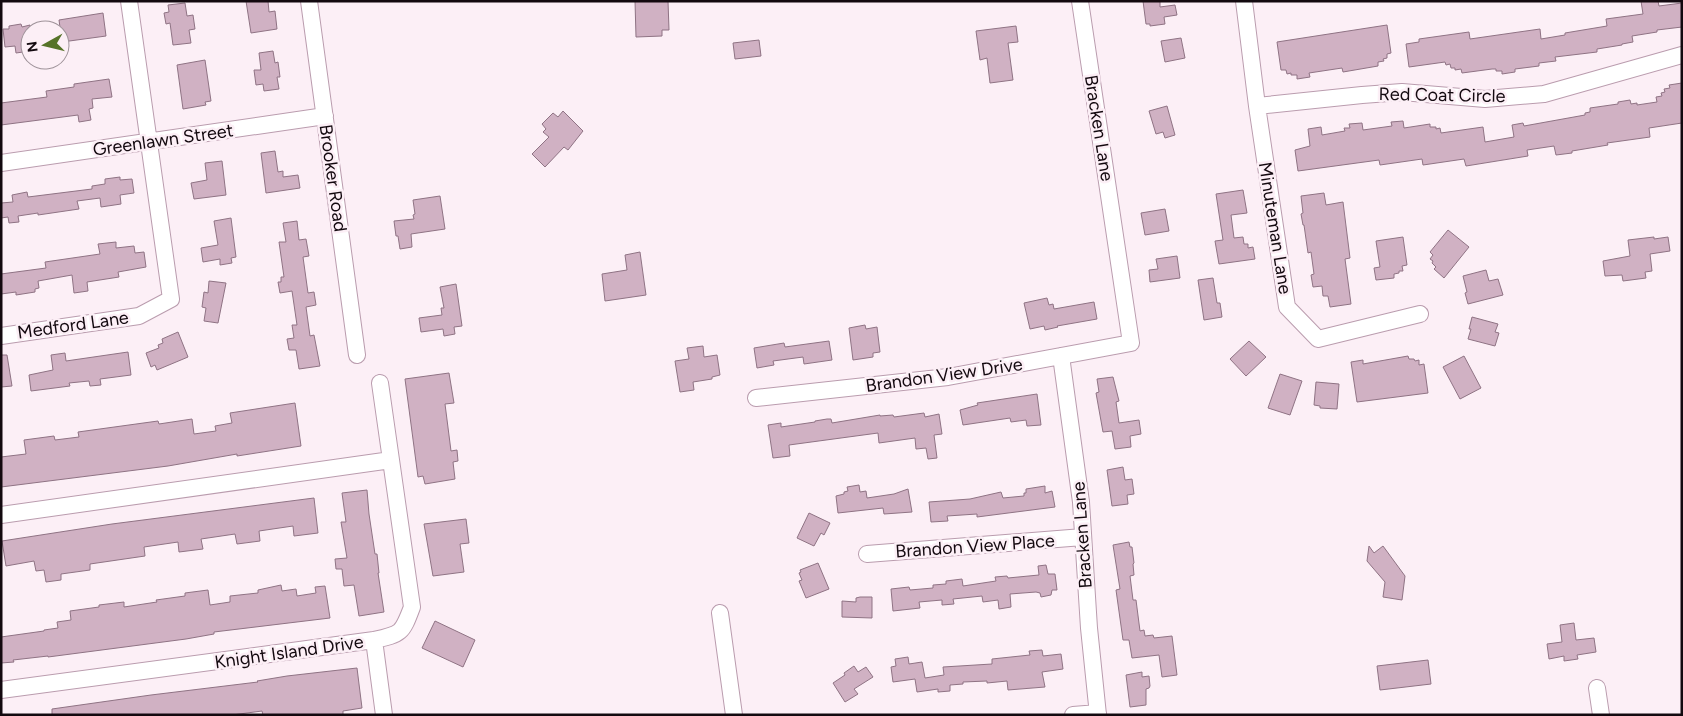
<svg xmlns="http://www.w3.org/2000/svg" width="1683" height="716" font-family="Figtree,sans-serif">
<rect width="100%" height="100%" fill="#fceff6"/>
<path fill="#d0b1c3" stroke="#8f7384" d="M246,1H268L269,12L275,11L277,29L251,33Z
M635,1H668L669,30H662V36L636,37Z
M1143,1H1160V7L1175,5L1177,15L1164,17L1165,24L1150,26V24H1146Z
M1641,1H1658L1659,6L1682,3V27L1657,30V32L1632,36L1633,42L1622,44V45L1597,49V52L1555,57L1556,61L1539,63V66L1515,69V72L1502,74V71H1496V69H1492L1462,73L1461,69L1455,70V68H1451L1450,64L1446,65L1445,62L1409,67L1406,44L1419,42V39L1469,32L1470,39L1540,29L1541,39L1565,35V33L1607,26L1606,19L1643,14Z
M185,3L187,16L193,15L195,29L189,30L191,43L173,45L170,23L166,24L164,13L169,12L168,5Z
M103,13L106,36L62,42L59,20Z
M21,24L22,27L30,25V51L16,53L15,46L5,47L3,29H9V26Z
M1387,25L1391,53L1387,54V58L1383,59L1384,61L1378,62V66L1343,72L1342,68L1309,73L1310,77L1297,79V75H1291V73L1287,74L1286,70H1281L1277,42Z
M1016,26L1018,42L1008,43L1013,80L990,83L987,58L980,60L976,31Z
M1181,38L1185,58L1165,62L1161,41Z
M759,40L761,56L735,59L733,43Z
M273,51L275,63L278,62L280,77H277L279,89L264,91L263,84L256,85L254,70H261L259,53Z
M205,60L211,101L205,102L206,105L183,109L177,65Z
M109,79L112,97L92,99L93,108L89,109L91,120L79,122L78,115L1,125V103L47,97L46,91L74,87V84Z
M1682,83V123L1649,128L1650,137L1607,143L1608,145L1572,151V153L1556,155L1554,146L1527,150L1528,156L1466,166L1464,159L1423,165L1422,159L1380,165L1379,160L1298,171L1295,150L1310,146L1308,129L1321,127L1322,135L1345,131L1344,128H1350L1349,124L1362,123L1363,130L1392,126L1391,122L1403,121L1404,128L1430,124V127H1436V129L1440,128L1441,133L1483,127L1485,142L1514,137L1512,125L1523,123L1524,126L1585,115V113L1590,112V108L1618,104V102L1630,100L1631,104L1637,103V105L1657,102L1656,97L1662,96L1661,93L1665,92L1664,89L1670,88L1669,85Z
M1167,106L1175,135L1165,138L1163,132L1156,134L1149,111Z
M563,111L583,131L568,150L564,147L545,167L532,154L549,137L543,132L546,129L542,124L553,113L558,117Z
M275,151L278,172L283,171V177L298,175L300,188L266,193L261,153Z
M222,161L226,195L194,199L191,183L207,180L205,163Z
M120,177V180L132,179L134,193L120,195L121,204L101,207L100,198L77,201L79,209L38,215V213L18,216L19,222L9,223L8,217L1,218V203L13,202L12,195L27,192L28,197L92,189V186L105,184V179Z
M1243,190L1247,213L1231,215L1234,238L1243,237L1244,244H1248V248L1253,247L1255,259L1219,264L1215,241L1223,240L1216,194Z
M1324,193L1326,205L1343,202L1350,258L1345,259L1351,304L1330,307L1328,296H1323L1322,286L1313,287L1311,275L1314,274L1311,252L1308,253L1304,225H1303L1301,214L1303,213L1301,196Z
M440,196L445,229L411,234L412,247L400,249L398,236H396L394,221L414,219L413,215L415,214L413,200Z
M1165,209L1169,231L1145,235L1141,213Z
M231,218L236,257L231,258L232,263L220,265V259L203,262L201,248L218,245L214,221Z
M297,221L299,240L306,239L309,256L303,257L308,293L314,292L316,305L306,307L310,336L314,335L320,366L299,369L296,350H289L287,339L294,338L292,325H297L292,291L280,293L278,282H281V277H284L279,242H286L283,223Z
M1448,230L1469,247L1444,278L1434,269L1436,267L1432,263L1433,261L1430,259L1433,255L1430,252Z
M1403,237L1407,265L1402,266L1403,271H1399V273L1394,274V278L1376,280L1374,268L1380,267L1376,241Z
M1654,237V239L1668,237L1670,251L1650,254L1652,271L1645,272L1646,278L1623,281L1622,275L1605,276L1603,261L1630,256L1628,240Z
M116,242V248L134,246L135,253L144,252L146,267L118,272L119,277L87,282L88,291L74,293L72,275L38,281L39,288L35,289V292L16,295V292L1,294V274L46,268L45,262L100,254L98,244Z
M640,252L646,295L605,301L602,274L627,270L625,255Z
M1177,256L1180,278L1150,282L1149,270L1158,269L1156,259Z
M1486,270L1489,281L1498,279L1503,295L1468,304L1465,293L1467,292L1463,276Z
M1213,278L1217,303H1220L1222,317L1204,320L1198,280Z
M209,281L226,283L218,323L204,321L206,308L202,307L204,292L208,293Z
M456,284L462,326L454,327L455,334L444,336L443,329L421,332L419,318L442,315L441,308H444L440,287Z
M1047,298L1049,305L1053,304L1054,309L1094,302L1097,319L1057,326L1058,327L1045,330L1044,326L1030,329L1024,303Z
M1472,317L1498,324L1495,332L1499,333L1495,346L1468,339L1471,329H1469Z
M865,325L866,329L877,327L880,352L873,353V357L853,360L849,328Z
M178,332L188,357L157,370L155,365L151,367L146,353L159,348L158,345L163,343L162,339Z
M829,341L832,360L804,364L803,357L773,361L774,365L757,368L754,348L784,343L785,347Z
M1249,341L1266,357L1246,376L1230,359Z
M703,346L704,357L717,355L720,375L712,377V379L693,382L694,390L680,392L675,361L689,359L687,348Z
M128,352L131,375L100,379L101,385L90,386L89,381L69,383L70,386L31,391L29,375L53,370L51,355L65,353L66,361Z
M1,355H7L12,386L1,387Z
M1408,356L1409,359H1414L1415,361L1419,360V365L1424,364L1428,393L1357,402L1351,362L1363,360V364Z
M1464,356L1481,388L1460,399L1443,367Z
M449,373L454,403L445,404L451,451L457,450L458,461L453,462L455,479L425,484L423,476L418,477L405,379Z
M1280,374L1302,381L1290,415L1268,408Z
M1113,377L1119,401L1116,402L1119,423L1139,420L1141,434L1130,436L1131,447L1115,449L1112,431L1103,432L1096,393L1099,392L1097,379Z
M1316,382L1339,384L1337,409L1320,408V406L1314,405Z
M1037,394L1041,425L1027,426L1026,420L1011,422L1010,418L963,425L960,410L978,405L977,403Z
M295,403L301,446L237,456V454L168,466L1,487V457L26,454L24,440L54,436L55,440L79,437L78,432L158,421L159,424L192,419L194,434L216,431L215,426L232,423L230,413Z
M924,413L925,417L939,414L942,434L934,435L937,458L928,459L926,448L916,449L915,438L879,443L878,433L789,445L790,456L773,458L768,425L781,423V427L815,422V421L827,419H831L832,423L880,415V416L893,415L894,417Z
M1123,467L1125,480L1132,479L1134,494L1127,495L1128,504L1112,506L1107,470Z
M859,485L860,492L866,491L867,498L894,494L908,489L912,512L884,514L883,508L838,513L836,496L844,494V492L848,491L847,487Z
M1045,486V493L1052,491L1055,507L977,517V514L947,516L948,521L931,522L929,502L970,499L1001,492L1003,498L1024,496V493H1026V489Z
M367,490L369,514L375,554H377L379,573H378L384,612L359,616L354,585L344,586L342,569H336L335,559L347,558L341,522H346L342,493Z
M314,498L318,533L294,536L293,526L259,531L260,541L237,544L235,534L201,539L203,549L179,552L178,542L144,547L145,556L90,564V570L61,574V580L46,582L44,570L36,571L34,561L6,566L2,541L112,524Z
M809,513L830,523L824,535L821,533L814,546L797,538Z
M466,519L469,543L460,544L464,572L433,576L424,524Z
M1129,542L1130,547H1132L1134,563L1133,564L1134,575L1130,576L1133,600H1136L1140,631L1144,630L1145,636L1153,635L1154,638L1172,636L1177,675L1162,677L1159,655L1132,658L1129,640H1123L1116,590L1120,589L1113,545Z
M1369,546L1374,553L1383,546L1405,576L1402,600L1383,597L1385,582L1367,561Z
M818,563L829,589L806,598L799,581L802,580L799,573L801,572L800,570Z
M1046,565L1048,574H1055L1057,590H1052L1051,595L1041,597L1040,593L1036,592L1010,594L1011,607L999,609L998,600L983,602L982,596L953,599L954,604L942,605V600L919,602L920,608L893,611L891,589L909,587L910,590L933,588V585L946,584V581L962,579L963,586L996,581L995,577L1007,576L1008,578L1039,575L1038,566Z
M281,585L282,591L296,589L297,596L316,593L315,587L325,586L330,618L214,632V634L186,639L48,657V656L13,660L14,662L1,663V637L44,631V630L58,628L57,622L71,620L70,611L99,607V605L124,602V607L157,602L156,600L185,596V593L208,590L210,605L230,602V596L258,593V590Z
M872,597V618L842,617V601L856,602V598L860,597Z
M435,621L475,640L463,667L422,648Z
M1574,623L1576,640L1594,638L1596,652L1577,655L1578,659L1564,661V656L1549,659L1547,644L1562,642L1560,625Z
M1042,650L1043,656L1061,654L1063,669L1042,672L1045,687L1008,690L1007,681L987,683V681L963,682V684L950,685V691L938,692V689L917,692L915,679L893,682L891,667L896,666L895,659L908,657L909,664L922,662L925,678L944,675L943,667L992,664V659L1030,655L1029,651Z
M1428,660L1431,684L1380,690L1377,666Z
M854,666L858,672L866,667L873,677L854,689L858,694L845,702L833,683L845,675L844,673Z
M357,668L362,708L343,711V715H263L262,711L232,715H52V709L151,695L258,682L257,681L287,676Z
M1142,672V677L1149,676L1150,686L1149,688L1146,689V705L1130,707L1126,675Z"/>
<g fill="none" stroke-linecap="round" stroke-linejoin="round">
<defs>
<path id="minor" d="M309,1L357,355
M1244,1L1257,106L1287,307L1318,339L1420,314
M1257,106L1362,95L1402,92L1485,99L1544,94L1682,55
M1,163L325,116
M1,336L139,316L171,299L129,1
M1061,356L1081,502L1089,628L1098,715
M756,398L948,377L1131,343L1080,1
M1,515L391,460
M867,554L1083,537
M720,613L734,715
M374,640L384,715
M1597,688L1601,715
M1,690L374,640C401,634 402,634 412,607L380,383
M1073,715L1098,713"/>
</defs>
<use href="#minor" stroke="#ba9cae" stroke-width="18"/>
<use href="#minor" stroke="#fff" stroke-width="16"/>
</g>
<g text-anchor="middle" stroke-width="5" stroke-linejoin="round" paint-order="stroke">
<g font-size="18" fill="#13090f" stroke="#fceff6">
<text transform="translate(1442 95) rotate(1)" y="6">Red Coat Circle</text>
<text transform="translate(1099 128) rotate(81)" y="6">Bracken Lane</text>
<text transform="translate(163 140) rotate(-8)" y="6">Greenlawn Street</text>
<text transform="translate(333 178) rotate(82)" y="6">Brooker Road</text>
<text transform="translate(1275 228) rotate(81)" y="6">Minuteman Lane</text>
<text transform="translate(73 325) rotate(-8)" y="6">Medford Lane</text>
<text transform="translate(944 375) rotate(-8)" y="6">Brandon View Drive</text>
<text transform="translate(1082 535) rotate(-94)" y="6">Bracken Lane</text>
<text transform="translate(975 546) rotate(-4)" y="6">Brandon View Place</text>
<text transform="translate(289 652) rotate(-8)" y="6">Knight Island Drive</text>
</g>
</g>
<rect width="1683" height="716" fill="none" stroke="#13090f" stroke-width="5"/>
<g transform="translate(45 45) rotate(262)"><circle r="24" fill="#fceff6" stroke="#9f939a"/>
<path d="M0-4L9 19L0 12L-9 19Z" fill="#567328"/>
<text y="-8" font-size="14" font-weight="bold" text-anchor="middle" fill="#13090f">N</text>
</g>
</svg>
